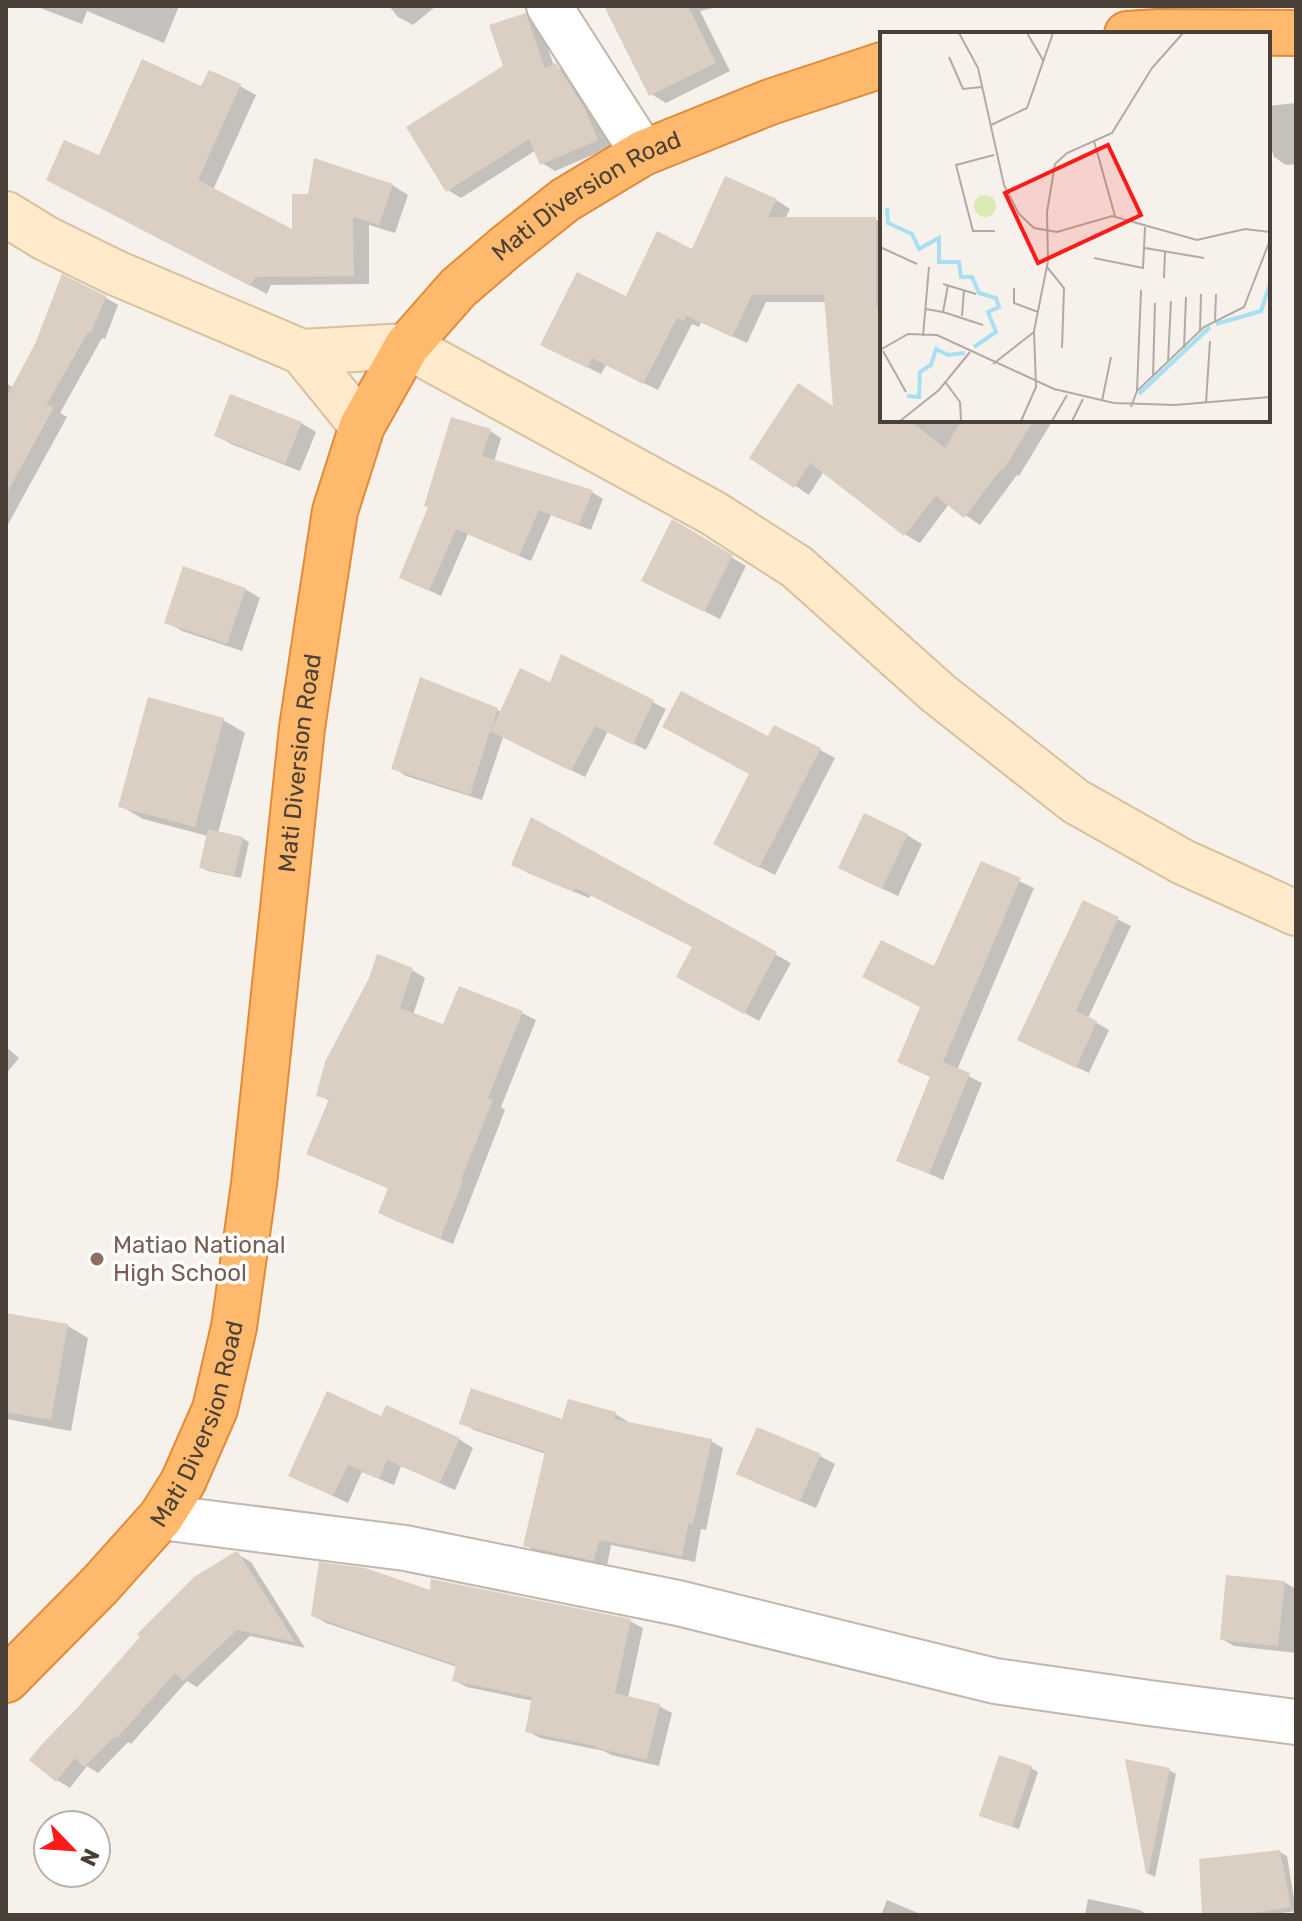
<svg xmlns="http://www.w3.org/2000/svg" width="1302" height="1921" font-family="Rubik,sans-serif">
<rect width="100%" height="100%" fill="#f6f1eb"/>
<path fill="#0003" d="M35,6H179L164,43L87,11L82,24Z
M389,6H436L413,25L398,17Z
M617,6H722L700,11L730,71L666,103L651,94Z
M526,15L539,23L554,66L570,73L599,119L611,147L555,171L542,163L536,150L461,198L448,190L505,67Z
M240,86L256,95L213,190L294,232L392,185L408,195L395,233L369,225V284L271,285L267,294L65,188L100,158L202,88Z
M1296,103V164L1286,165L1274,157L1271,148H1268V106Z
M776,200L790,209L785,219H875L882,223V420H1053L1019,476L1017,475L980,525L949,504L920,543L906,535L824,471L809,495L752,457L840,414L826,302H766L747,343L701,322L699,327L692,324L658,390L606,365L601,374L557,352L693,251Z
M105,297L118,305L105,339L102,338L60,413L67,417L6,528V383L14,388Z
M301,423L316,432L300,471L231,444L216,435Z
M490,431L501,438L494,462L592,492L603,499L591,530L551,515L531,561L468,534L441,596L413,583L430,507Z
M673,522L746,566L720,619L658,588Z
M245,589L260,598L242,651L182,631L167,622Z
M562,656L666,709L646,750L608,731L585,777L503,737L482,800L406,776L394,768L497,710L502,712L552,685Z
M223,720L245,733L218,833L242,838L249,842L241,878L208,871L201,867L208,836L143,819L121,806Z
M769,739L820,750L835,758L775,875L730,852Z
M532,820L791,963L759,1021L678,976L694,947L591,895L589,898L528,873L513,864Z
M907,835L922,844L898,896L855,876Z
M982,864L1034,888L957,1070L982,1083L943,1180L899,1160L932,1077L935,969Z
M1084,903L1131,926L1088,1018L1109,1030L1089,1073L1033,1047Z
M412,970L425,978L413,1015L444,1027L522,1013L536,1020L501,1107L505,1110L453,1244L394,1220L381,1212L390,1189L321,1160L330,1101L319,1095Z
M6,1047L19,1058L6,1074Z
M6,1315L68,1326L88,1338L71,1431L6,1419Z
M615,1414L627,1421V1424L711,1441L723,1448L706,1530L701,1529L695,1562L611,1545L607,1566L537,1552L525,1545L546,1454L474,1430L462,1423L563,1421Z
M382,1419L459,1439L473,1448L455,1490L401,1466L394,1485L362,1472L348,1503L305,1483Z
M820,1456L835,1464L816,1508L754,1482L739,1473Z
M237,1554L251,1562L305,1648L250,1636L197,1687L187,1681L131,1744L128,1742L98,1773L87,1766L70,1788L57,1780Z
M1284,1582L1296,1589L1294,1614L1296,1615V1653L1234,1646L1222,1639Z
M432,1593L630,1621L643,1628L628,1698L659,1706L672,1713L659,1766L611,1755L604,1751L540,1738L527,1731L533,1701L467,1687L454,1680L457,1667L326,1623L313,1615Z
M1031,1768L1038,1772L1019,1829L981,1815Z
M1169,1770L1176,1774L1155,1877L1147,1873Z
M1280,1852L1287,1856L1296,1911L1269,1915H1204Z
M1088,1899L1140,1910L1148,1915H1085Z
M887,1900L923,1915H881Z"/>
<path fill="#dbcec3" d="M604,6H688L716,63L649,96Z
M526,13L545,68L556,63L585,109L598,140L540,165L529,139L446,192L406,127L503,66L489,25Z
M142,59L201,86L209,70L241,84L198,180L292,229V194H308L314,158L393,184L379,225L353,217L354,276L255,277L250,286L46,180L64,140L99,155Z
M725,176L777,199L768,217H876V306H882V420H909L945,448L962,420H1034L1004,469L1002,468L964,518L936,496L904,536L810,463L794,488L749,458L798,383L833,406L824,295H752L732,337L687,316L684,321L677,318L643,384L592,358L587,368L540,345L577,272L626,296L657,231L692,249Z
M62,274L106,296L91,333L88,332L47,404L54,407L6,495V398L35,344Z
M230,394L302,422L285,464L214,436Z
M451,417L491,429L482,456L593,490L579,525L539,510L519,556L456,529L429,591L399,578L428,507L424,506Z
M672,519L733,555L704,612L641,581Z
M183,566L246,588L227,644L164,623Z
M561,654L654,700L633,745L595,726L571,771L490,731L470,795L391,769L420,677L498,708L491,731L520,668L550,682Z
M681,691L768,736L774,725L821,748L759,868L713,844L749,774L662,727Z
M148,697L224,718L195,827L118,807Z
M864,813L908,834L882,889L838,868Z
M531,817L777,952L744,1014L676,977L692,947L576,888L574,892L511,865Z
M208,829L243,837L234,876L199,868Z
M981,861L1021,878L943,1062L970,1073L929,1174L896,1161L930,1077L897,1062L920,1007L862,977L881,940L934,966Z
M1083,900L1119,917L1076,1011L1097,1021L1076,1068L1017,1040Z
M377,954L413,968L400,1008L443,1024L459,986L523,1011L488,1098L493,1100L461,1180L463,1181L440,1239L378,1213L388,1188L306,1154L329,1099L316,1096L325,1062L369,978Z
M6,1313L68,1324L51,1420L6,1412Z
M471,1388L562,1419L568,1399L616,1412L614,1419L712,1439L693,1524L689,1523L682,1556L599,1540L594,1561L523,1546L545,1452L459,1424Z
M327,1391L381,1416L386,1405L460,1438L440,1483L387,1460L379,1479L348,1465L333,1496L288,1476Z
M757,1427L821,1454L800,1501L736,1474Z
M235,1552H238L295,1642L237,1630L183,1681L175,1673L117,1738L115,1736L84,1767L75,1758L56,1782L29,1760L44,1742L78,1707L140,1637L137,1634L194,1577Z
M319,1562L365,1568L430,1590L431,1579L631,1619L615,1693L660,1704L647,1760L596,1748V1746L525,1732L532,1697L452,1681L456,1665L311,1616Z
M1226,1575L1285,1581L1278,1646L1220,1640Z
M999,1755L1032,1766L1012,1827L979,1816Z
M1125,1759L1170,1768L1148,1874H1146Z
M1280,1850L1291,1907L1243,1915H1202L1199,1859Z"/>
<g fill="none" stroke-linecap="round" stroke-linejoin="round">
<defs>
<path id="street" d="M549,6L643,153
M161,1517L405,1548L678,1603L995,1681L1149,1703L1296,1722"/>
<path id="secondary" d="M6,214L45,238L116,273L302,352L407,346L713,513L797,567L938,693L1075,801L1183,862L1296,913
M302,352L362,426"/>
<g id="highway">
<path d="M1127,34L1158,32L1296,33"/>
<path id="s1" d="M6,1680L100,1585L161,1517L183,1482L215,1409L234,1327L254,1184L302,728L318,621L335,511L362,426L407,346L458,288L507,246L565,200L643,153L770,102L882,65"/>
</g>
</defs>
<use href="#street" stroke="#c2b7ad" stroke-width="48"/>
<use href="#secondary" stroke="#d9c09c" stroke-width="48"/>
<use href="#highway" stroke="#e18b39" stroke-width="48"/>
<use href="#street" stroke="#fff" stroke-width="44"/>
<use href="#secondary" stroke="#ffebcb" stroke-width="44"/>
<use href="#highway" stroke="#ffb96c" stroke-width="44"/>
</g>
<circle fill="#8d6e63" stroke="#fff" stroke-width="3" cx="97" cy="1259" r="8"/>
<g text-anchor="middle" stroke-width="7" stroke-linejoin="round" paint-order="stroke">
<g font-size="24" fill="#4a4038" stroke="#fff">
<text dy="8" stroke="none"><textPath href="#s1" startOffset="1670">Mati Diversion Road</textPath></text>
<text dy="8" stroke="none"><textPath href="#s1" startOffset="998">Mati Diversion Road</textPath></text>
<text dy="8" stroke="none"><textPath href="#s1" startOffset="326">Mati Diversion Road</textPath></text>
</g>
<g font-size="24" fill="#785e54" stroke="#fff" text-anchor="start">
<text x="113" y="1253">Matiao National<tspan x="113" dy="28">High School</tspan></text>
</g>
</g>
<g transform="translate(880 32)">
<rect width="390" height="390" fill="#f6f1eb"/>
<path d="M94 174a11 11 0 1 1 22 0a11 11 0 1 1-22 0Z" fill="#d9eab3"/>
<path fill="none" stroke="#a7dff3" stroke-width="4" d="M7,176L8,191L32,202L39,217L59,206V230H79L81,245H92L99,261L116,266L119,275L108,280L116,300L94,315M336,292L381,279L390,252M259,362L330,295M27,364L39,365L40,340L51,333L56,317L68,323L85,321"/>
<path fill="none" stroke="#b1aaa3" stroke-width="2" d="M79,1L98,36L124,153L139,182L154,196L177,200L232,184L317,208L365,197L390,200M147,1L163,28M69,25L83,57L102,55M111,93L147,76L173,1M214,109L235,184M114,123L76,133L93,199H115M0,215L37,232M265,216L324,226M214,226L263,236L265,195M167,235L184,256L182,316M284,246L285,219M63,252L96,262M134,256V271L158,280M46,277L63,280L68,253M63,280L103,293M82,284L84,258M335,289L336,262M320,299L321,262M43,304L49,235M304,316L306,265M0,318L28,302L57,303L174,357L234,371L295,373L390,365M3,319L26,360M288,330L291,269M113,332L154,300M273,345L275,271M66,351L80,370L81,389M257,359L261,258M222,369L231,325M326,371L330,309M251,375L257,359L324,295L364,275L390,208M20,389L59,358L90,320M141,389L156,355L154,299L168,229L167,180L175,132L187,121L232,101L272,36L303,1M172,389L187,363M192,389L203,367"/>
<path fill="#fe1a19" fill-opacity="0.15" stroke="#fe1a19" stroke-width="4" d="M228,113L261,183L158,231L125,161Z"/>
<rect width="390" height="390" fill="none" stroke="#4a4038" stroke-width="4"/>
</g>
<rect width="1302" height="1921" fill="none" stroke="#4a4038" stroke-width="16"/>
<g transform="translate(72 1849) rotate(115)"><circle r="38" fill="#ffffff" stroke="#b7b3af" stroke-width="2"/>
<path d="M0-6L14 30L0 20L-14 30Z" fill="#fe1a19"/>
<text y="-12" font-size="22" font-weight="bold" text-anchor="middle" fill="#4a4038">N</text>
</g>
</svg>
